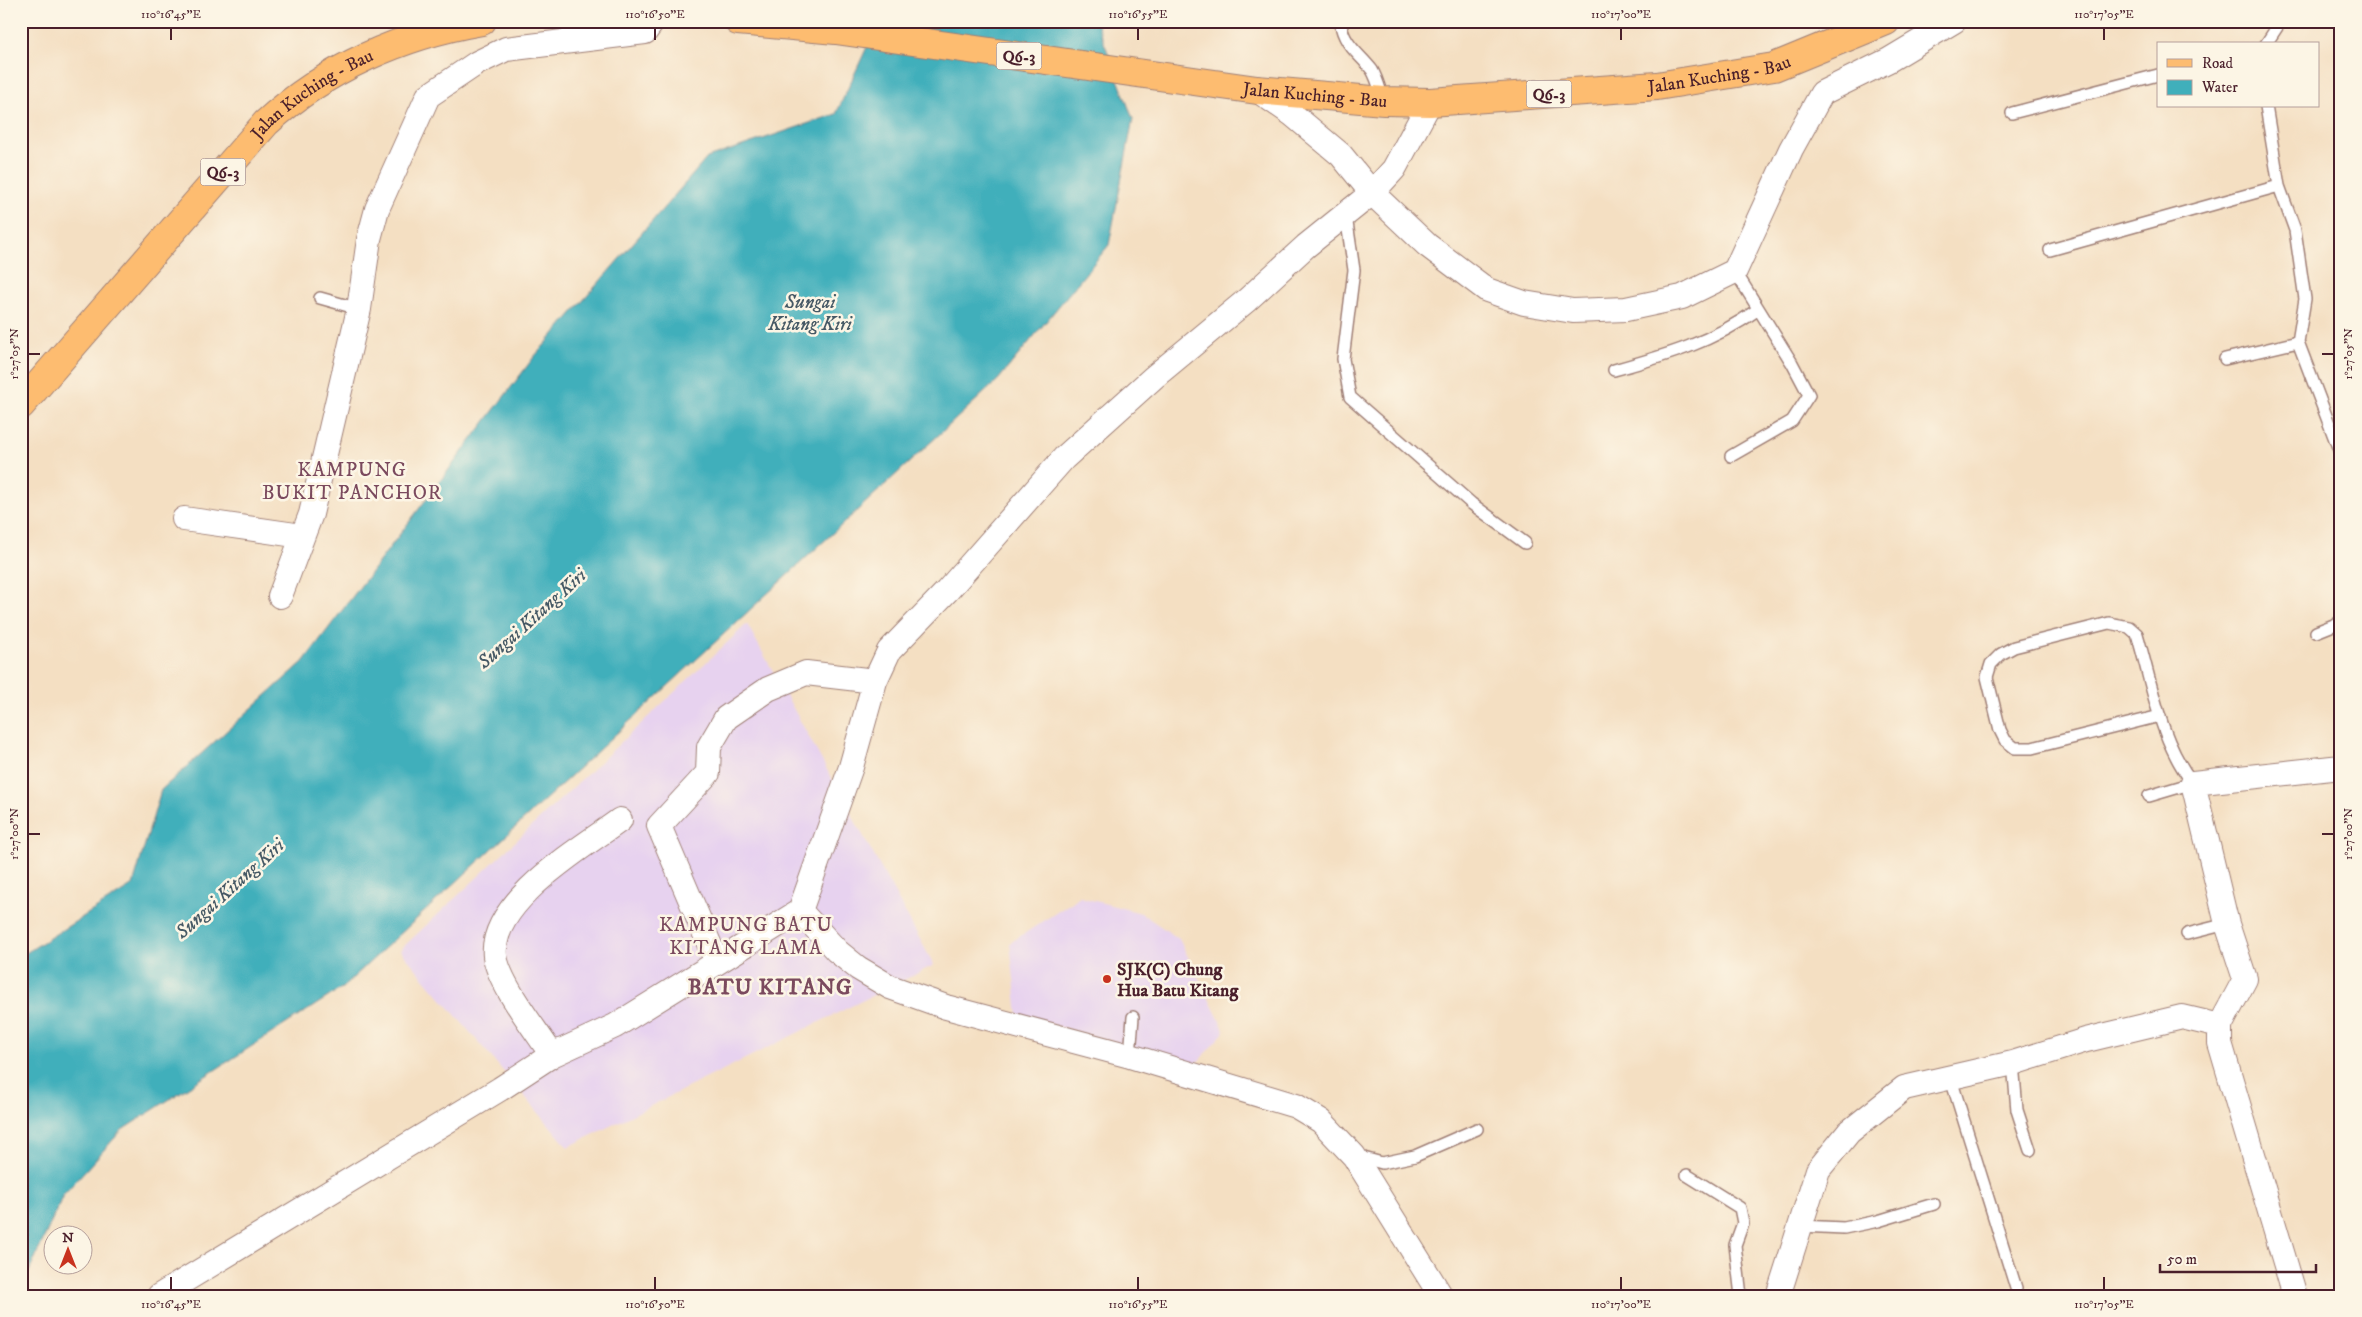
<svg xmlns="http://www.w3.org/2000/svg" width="2362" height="1317" font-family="'IM FELL DW Pica',serif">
<rect width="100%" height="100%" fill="#fcf5e5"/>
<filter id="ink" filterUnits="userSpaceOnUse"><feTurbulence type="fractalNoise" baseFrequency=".02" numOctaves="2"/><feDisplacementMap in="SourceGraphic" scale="10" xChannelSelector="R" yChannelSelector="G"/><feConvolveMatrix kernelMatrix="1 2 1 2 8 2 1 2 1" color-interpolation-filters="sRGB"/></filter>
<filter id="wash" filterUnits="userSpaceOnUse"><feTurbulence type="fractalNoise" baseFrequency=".0096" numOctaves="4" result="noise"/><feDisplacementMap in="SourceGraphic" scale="20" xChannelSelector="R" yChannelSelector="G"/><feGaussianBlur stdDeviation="1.12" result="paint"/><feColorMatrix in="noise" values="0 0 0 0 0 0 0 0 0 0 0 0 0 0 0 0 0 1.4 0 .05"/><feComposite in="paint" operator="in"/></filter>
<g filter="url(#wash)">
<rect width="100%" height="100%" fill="#f4dfc2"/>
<path fill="#e7d2ef" d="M747,624L934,965L568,1147L400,950Z
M1080,897L1141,913L1179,939L1225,1031L1195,1065L1018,1015L1010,943Z"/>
<path fill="#40afbb" stroke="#456773" d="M879,21H1096L1133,119L1109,245L998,380L342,988L122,1130L63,1195L21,1290V956L133,885L161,790L303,662L534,357L707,158L836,114Z"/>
</g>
<g filter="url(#ink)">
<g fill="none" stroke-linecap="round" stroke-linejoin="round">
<defs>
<path id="service" d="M1340,21C1344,46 1358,52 1372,70C1377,78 1380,90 1383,99
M2266,44L2281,21
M2266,106L2279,186L2295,230L2305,299L2298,342L2341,455
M2012,113L2158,75
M1346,216L1354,270L1343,359L1350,397L1472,504L1525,543
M2050,250L2279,186
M320,298L359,309
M2225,359L2298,342
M1614,370C1665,356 1713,342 1757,310
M1731,456L1792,421L1809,395L1792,363L1735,271
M2316,632L2341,622
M2149,796L2193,783C2160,742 2152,684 2137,634L2129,627L2109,623L2014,647L2001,654L1991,664L1987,677L2000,730L2005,740L2015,748H2032L2160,716
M2187,934L2227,924
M1130,1056L1133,1017
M2013,1063L2017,1110L2030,1150
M1950,1076L2016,1288
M1356,1156L1382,1163L1415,1156L1477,1129
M1687,1175L1740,1208L1743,1223L1735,1245L1741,1296
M1799,1226L1844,1228L1878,1221L1934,1204"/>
<path id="minor" d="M1257,90L1292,114L1341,155L1372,193L1427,245L1487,290L1524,303L1573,311L1626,309L1682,297L1735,271L1791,149L1822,93L1889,60L1954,21
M184,519L302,536
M280,596L311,514L359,309L369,239L377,209L428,96L477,63L506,49L645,32L653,21
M800,911L837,951L858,968L890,987L946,1007L1130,1056L1296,1106L1321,1121L1354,1156L1441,1296
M717,962L659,826L708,773L709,747L726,718L768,689L806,673L875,681
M552,1055C536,1030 499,984 495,956C489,902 582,848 620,820
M159,1296L500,1089L552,1055L615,1026L800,911L851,767L875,681L889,651L947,591L1064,458L1154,377L1247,300L1306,246L1372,193L1394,169L1430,102
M1778,1296L1818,1170L1849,1132L1904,1088L2013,1063L2086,1040L2182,1017L2220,1026
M2295,1296L2220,1043V1026L2245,979L2227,924L2193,783L2341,767"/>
<g id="primary">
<path id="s1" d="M738,21L836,30L1257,90L1384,101L1430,102L1657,86L1774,67L1886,21"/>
<path id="s2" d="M21,405L266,123C326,68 402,35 482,21"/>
</g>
</defs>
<use href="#service" stroke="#9f7f76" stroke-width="14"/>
<use href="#minor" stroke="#9f7f76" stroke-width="26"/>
<use href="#primary" stroke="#9f7f76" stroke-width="30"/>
<use href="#service" stroke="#fff" stroke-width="11"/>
<use href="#minor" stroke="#fff" stroke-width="24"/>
<use href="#primary" stroke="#fdbc70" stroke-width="28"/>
</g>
</g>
<path fill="none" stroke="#4a1f2b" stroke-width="2" d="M171,28V40M655,28V40M1138,28V40M1621,28V40M2104,28V40M28,354H40M2322,354H2334M28,834H40M2322,834H2334M171,1277V1290M655,1277V1290M1138,1277V1290M1621,1277V1290M2104,1277V1290"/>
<circle fill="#c8321e" stroke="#fcf5e5" stroke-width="2" cx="1107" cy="979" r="5"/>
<g text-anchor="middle" stroke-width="5" stroke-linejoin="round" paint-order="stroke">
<g fill="#fcf5e5" stroke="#7f5f63" stroke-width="1">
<rect x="996.5" y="42.5" width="45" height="27" rx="4"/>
<rect x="1526.5" y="80.5" width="45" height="27" rx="4"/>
<rect x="200.5" y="158.5" width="45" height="27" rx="4"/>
</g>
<g font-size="16" font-weight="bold" fill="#4a1f2b">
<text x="1019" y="62">Q6-3</text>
<text x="1549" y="100">Q6-3</text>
<text x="223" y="178">Q6-3</text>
</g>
<g font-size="18" fill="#4a1f2b" stroke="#fcf5e5">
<text dy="6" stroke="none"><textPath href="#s1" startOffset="988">Jalan Kuching - Bau</textPath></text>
<text dy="6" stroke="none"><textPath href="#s1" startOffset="582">Jalan Kuching - Bau</textPath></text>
<text dy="6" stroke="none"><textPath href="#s2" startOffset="428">Jalan Kuching - Bau</textPath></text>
</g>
<g font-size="18" font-weight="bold" fill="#4a1f2b" stroke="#fcf5e5" text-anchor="start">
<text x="1117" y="975">SJK(C) Chung<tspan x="1117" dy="21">Hua Batu Kitang</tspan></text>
</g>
<g font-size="19" font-style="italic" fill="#465965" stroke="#fcf5e5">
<text x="810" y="308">Sungai<tspan x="810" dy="22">Kitang Kiri</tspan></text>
<text transform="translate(531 618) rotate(-42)" y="7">Sungai Kitang Kiri</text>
<text transform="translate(229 888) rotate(-42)" y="7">Sungai Kitang Kiri</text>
</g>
<g font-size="20" letter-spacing="1" fill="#7b4a5e" stroke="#fcf5e5">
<text x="352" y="476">KAMPUNG<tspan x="352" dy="23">BUKIT PANCHOR</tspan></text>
<text x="746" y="931">KAMPUNG BATU<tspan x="746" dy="23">KITANG LAMA</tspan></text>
</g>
<g font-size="22" font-weight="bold" letter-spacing="1" fill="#7b4a5e" stroke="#fcf5e5">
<text x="770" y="994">BATU KITANG</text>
</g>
</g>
<rect width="2362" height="1317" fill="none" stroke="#fcf5e5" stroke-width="55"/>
<rect x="2157" y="42" width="162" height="65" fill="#fcf5e5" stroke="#b59f9b"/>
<rect x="2167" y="59" width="25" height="8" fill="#fdbc70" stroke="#b59f9b"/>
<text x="2202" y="68" font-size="15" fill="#4a1f2b">Road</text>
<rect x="2167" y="80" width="25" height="15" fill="#40afbb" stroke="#b59f9b"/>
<text x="2202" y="92" font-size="15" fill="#4a1f2b">Water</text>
<g transform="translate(68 1250)"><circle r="24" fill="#fcf5e5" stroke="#b59f9b"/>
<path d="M0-4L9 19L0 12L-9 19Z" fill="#c8321e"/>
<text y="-8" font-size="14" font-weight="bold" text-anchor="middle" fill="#4a1f2b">N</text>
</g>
<path d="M2160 1264v8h156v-8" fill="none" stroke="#4a1f2b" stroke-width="2.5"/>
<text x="2167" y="1264" font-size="15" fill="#4a1f2b" stroke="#fcf5e5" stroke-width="4" paint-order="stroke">50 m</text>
<rect x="28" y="28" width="2306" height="1262" fill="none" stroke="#4a1f2b" stroke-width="2"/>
<g font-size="12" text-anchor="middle" fill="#4a1f2b">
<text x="171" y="18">110°16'45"E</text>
<text x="655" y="18">110°16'50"E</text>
<text x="1138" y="18">110°16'55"E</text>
<text x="1621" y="18">110°17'00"E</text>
<text x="2104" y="18">110°17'05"E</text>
<text transform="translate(14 354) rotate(-90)" y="4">1°27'05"N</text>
<text transform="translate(2348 354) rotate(-90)" y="4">1°27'05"N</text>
<text transform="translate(14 834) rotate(-90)" y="4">1°27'00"N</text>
<text transform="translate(2348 834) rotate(-90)" y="4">1°27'00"N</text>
<text x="171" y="1308">110°16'45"E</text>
<text x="655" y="1308">110°16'50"E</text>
<text x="1138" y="1308">110°16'55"E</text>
<text x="1621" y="1308">110°17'00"E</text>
<text x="2104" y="1308">110°17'05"E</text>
</g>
</svg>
